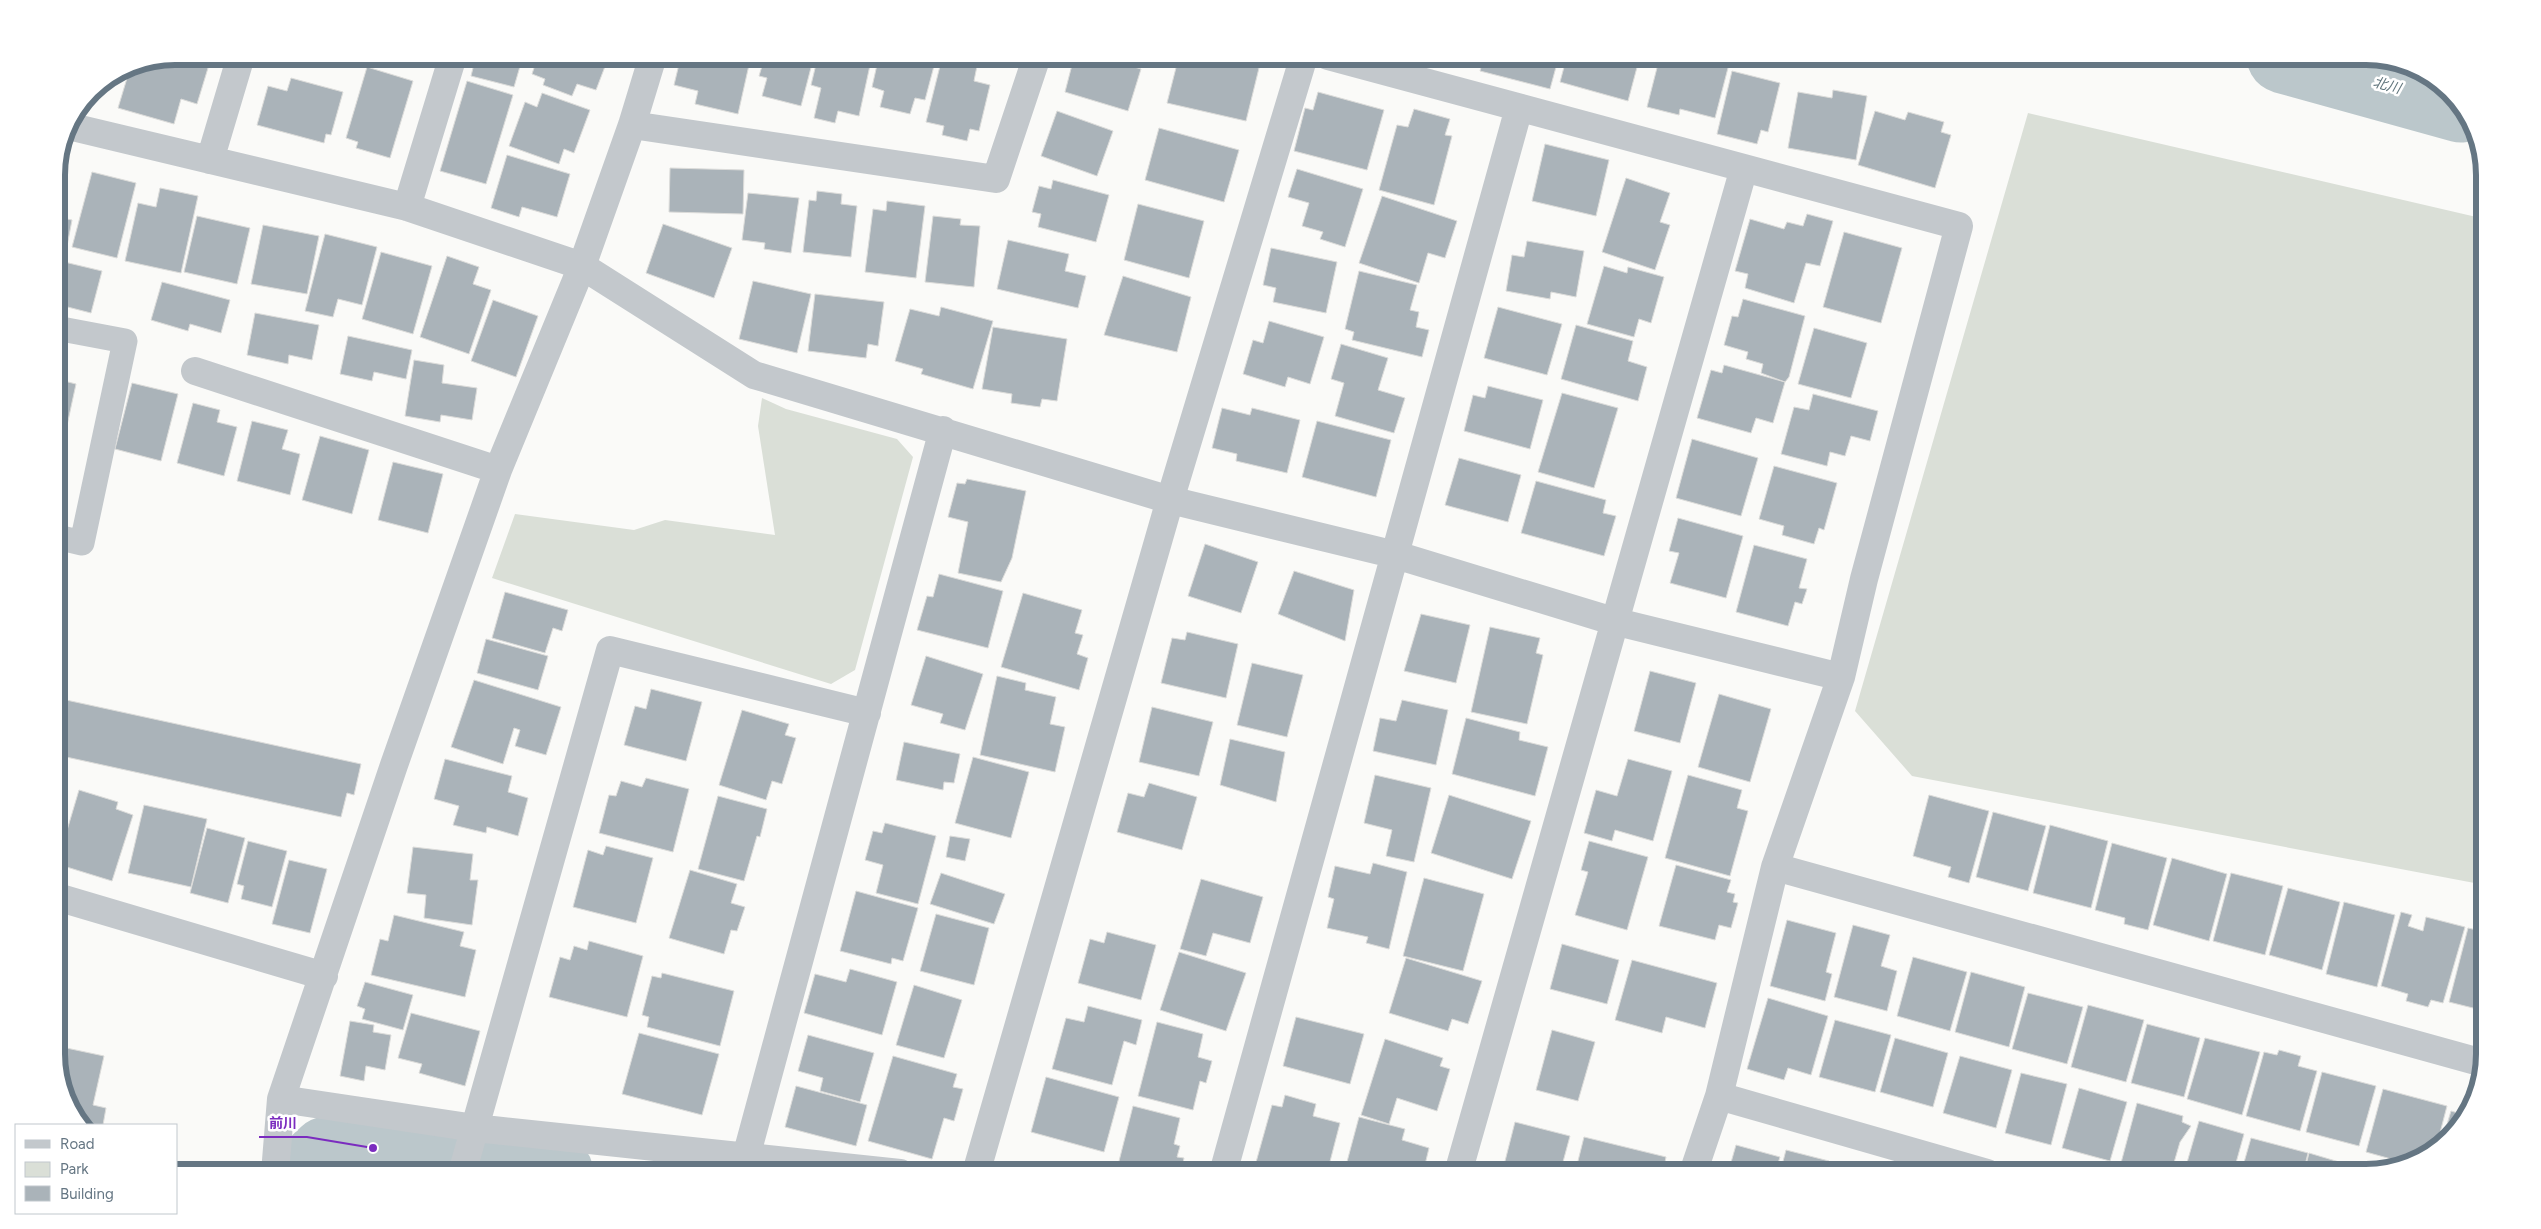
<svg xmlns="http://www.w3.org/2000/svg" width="2541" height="1229" font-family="Figtree,'Noto Sans JP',sans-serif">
<rect width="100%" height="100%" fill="#fafaf8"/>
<path fill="#dadfd7" d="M2028,113L2485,219V885L1912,776L1855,711Z
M762,398L786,409L897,439L913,457L855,670L831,684L492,578L515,514L634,530L665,520L775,535L758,426Z"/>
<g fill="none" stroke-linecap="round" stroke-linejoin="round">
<path stroke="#bbc7cb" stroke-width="75" d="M2284,56L2461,105
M307,1173L327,1154L373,1148L556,1173"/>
</g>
<path fill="#aab3b9" stroke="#dcdcda" d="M476,56H523L514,87L471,76Z
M538,56H609L596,90L577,84L572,96L543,85L545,79L532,74Z
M681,56H751L738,114L695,104L698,91L674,85Z
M765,56H814L801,106L762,96L767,78L759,76Z
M818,56H872L859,116L838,111L835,123L814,118L821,88L811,85Z
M879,56H892L934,66L925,100L915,98L910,114L880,107L884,91L872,87Z
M1085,56H1097L1141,69L1128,111L1065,92L1073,61L1083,63Z
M1179,56H1208L1259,68L1246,121L1167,103Z
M1453,56H1476L1475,62Z
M1484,56H1559L1550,89L1480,71Z
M1567,56H1640L1628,101L1560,82Z
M1660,56H1698L1729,64L1715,118L1680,109L1679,115L1647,107Z
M171,57L208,68L197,104L181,99L174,124L118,108L131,65Z
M942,58L977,66L974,81L990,85L979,131L970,129L967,141L942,135L944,126L926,122Z
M367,67L413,81L390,158L356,148L358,142L346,138Z
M1732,71L1780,83L1768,132L1761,130L1757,144L1717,134Z
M116,74L112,88L101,84Z
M291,78L343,92L331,135L326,134L324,143L257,125L268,86L287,91Z
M467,81L513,95L486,184L440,171Z
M1833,90L1867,96L1856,160L1788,148L1798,92L1832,98Z
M1318,92L1384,110L1367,170L1294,151L1305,108L1313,110Z
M542,93L590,110L574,153L564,149L559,164L509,146L525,102L537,107Z
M1414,109L1450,119L1445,135L1452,136L1434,205L1379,190L1397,125L1408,127Z
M1057,111L1113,131L1097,176L1041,156Z
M1875,111L1905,120L1908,112L1944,122L1941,132L1951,135L1935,188L1858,165Z
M1159,128L1239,150L1224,202L1145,180Z
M1545,144L1609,160L1596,216L1532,201Z
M507,155L570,174L557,217L522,207L519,217L491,208Z
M670,168L744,170L743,214L669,212Z
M1297,169L1363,189L1345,247L1320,239L1323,232L1302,226L1309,203L1288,197Z
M92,172L136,183L117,258L72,247Z
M1626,178L1670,193L1660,222L1670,225L1655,270L1602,252Z
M1053,180L1109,195L1096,242L1038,227L1041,214L1032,212L1039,186L1051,189Z
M160,188L198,196L181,273L125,261L138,203L156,207Z
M817,191L842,194L841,204L857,206L851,257L803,252L809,200L816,201Z
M748,193L799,198L791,253L764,249L765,243L742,240Z
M1382,196L1457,221L1445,258L1428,253L1419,283L1359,263Z
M887,201L925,206L916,278L865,272L873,209L886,211Z
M1138,204L1204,221L1189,278L1124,260Z
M1807,214L1833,221L1820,266L1806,263L1794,303L1745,288L1748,274L1735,271L1750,219L1784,229L1787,222L1803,226Z
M197,216L250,228L237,284L184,272Z
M933,216L961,219L960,225L980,226L974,287L925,282Z
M56,217L72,220L67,246L56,244Z
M663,224L732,248L714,298L646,273Z
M263,225L319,236L307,294L251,284Z
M1844,232L1902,248L1881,323L1823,307Z
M325,234L377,247L362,305L338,299L333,317L305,311Z
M1008,240L1069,254L1065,271L1086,276L1078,308L997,289Z
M1527,241L1584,251L1576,297L1551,292L1550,299L1506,291L1512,255L1524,257Z
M1271,248L1337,262L1326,313L1273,302L1276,288L1263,285Z
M381,252L432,266L413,334L362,319Z
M447,256L479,267L473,284L491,290L469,354L420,337Z
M56,260L102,271L91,313L56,304Z
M1604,266L1627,273L1628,267L1664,277L1651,323L1639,319L1634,337L1587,324Z
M1359,271L1417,285L1410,310L1419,312L1416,327L1429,330L1422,357L1352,340L1354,332L1345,329Z
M1123,276L1191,297L1177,352L1104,335Z
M753,281L811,294L797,353L739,339Z
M162,282L230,300L221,333L190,324L188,331L151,320Z
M815,294L884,302L878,346L868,344L866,358L808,351Z
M1743,299L1805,316L1789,377L1785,382L1761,373L1763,364L1746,359L1748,352L1724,345L1732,316L1738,317Z
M493,300L538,316L516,377L471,361Z
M941,307L993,321L973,389L921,374L923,369L895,361L910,309L939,316Z
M1498,307L1562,324L1547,375L1484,358Z
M255,313L319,325L312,360L289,355L288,364L247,355Z
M1269,321L1324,337L1310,384L1288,377L1285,387L1243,374L1253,340L1263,343Z
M1576,325L1633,341L1628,361L1647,367L1638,401L1561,379Z
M993,327L1067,339L1057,401L1042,399L1040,407L1011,403L1012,394L982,389Z
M1814,328L1867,343L1851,398L1798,384Z
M348,336L412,350L406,379L374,372L372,381L340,374Z
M1341,344L1388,358L1378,390L1405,398L1394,433L1335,416L1344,383L1331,379Z
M414,360L444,365L442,383L477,388L472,420L441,415L440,422L405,416Z
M1724,365L1785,382L1773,423L1756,418L1751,433L1697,418L1711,370L1722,373Z
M56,379L76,384L66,430L57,427Z
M132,383L178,394L161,461L115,449Z
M1488,386L1543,400L1530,449L1464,431L1473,395L1485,398Z
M1562,393L1618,408L1594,488L1538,472Z
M1813,394L1878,411L1870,441L1851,436L1845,456L1830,452L1827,466L1781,454L1794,407L1809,410Z
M193,403L220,410L217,422L237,427L224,476L177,463Z
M1222,408L1250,415L1252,408L1300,420L1287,473L1236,461L1237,454L1212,448Z
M252,421L288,430L282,449L300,454L290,495L237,481Z
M1317,421L1391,440L1376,497L1302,477Z
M320,436L369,450L352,514L302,500Z
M1692,439L1758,458L1741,516L1676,498Z
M1459,458L1521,475L1508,522L1445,505Z
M393,462L443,474L428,533L378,520Z
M1774,466L1837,483L1824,530L1819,528L1814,544L1782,535L1784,526L1759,519Z
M967,479L1026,491L1012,558L1001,582L958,573L968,522L948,517L957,483L965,484Z
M1536,481L1606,500L1603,513L1616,516L1604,556L1521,533Z
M57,494L62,495L57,518Z
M1678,518L1743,536L1726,598L1670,583L1679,553L1669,551Z
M1205,544L1258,562L1241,613L1188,596Z
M1754,545L1807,559L1799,588L1807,589L1802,604L1795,602L1788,626L1736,612Z
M1294,571L1354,590L1345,641L1278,614Z
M939,574L1003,591L988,648L917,630L927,596L933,597Z
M505,592L568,610L562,631L553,628L545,653L492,638Z
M1023,593L1082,610L1075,633L1083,635L1077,654L1088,658L1079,690L1001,667Z
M1421,614L1470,625L1456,683L1404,671Z
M1490,627L1540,638L1536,653L1543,655L1527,724L1471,712Z
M1187,632L1238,644L1226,698L1161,683L1172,638L1185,640Z
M486,639L548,656L538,690L477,673Z
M926,656L983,674L965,730L940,723L943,714L911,705Z
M1252,663L1303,675L1287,737L1237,725Z
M1650,671L1696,683L1680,743L1634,731Z
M997,676L1026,683L1025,690L1056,697L1050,724L1065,727L1055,772L980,755Z
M474,680L561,707L546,755L515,746L520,730L514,728L503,764L451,747Z
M651,689L702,702L686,761L624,745L635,706L646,709Z
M1719,694L1771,709L1750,782L1698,767Z
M57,698L361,764L354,795L347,793L341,817L57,755Z
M1402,700L1448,710L1436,765L1373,751L1380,718L1396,721Z
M1152,707L1213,722L1199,776L1139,762Z
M742,710L789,724L785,735L796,738L782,784L772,781L766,800L719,785Z
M1466,718L1520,732L1519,740L1548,747L1535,796L1452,774Z
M1230,739L1285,752L1276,802L1220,785Z
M904,742L960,754L954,783L944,782L943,790L896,780Z
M973,757L1029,772L1011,838L955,823Z
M445,759L512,776L508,792L528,798L518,836L487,827L486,833L453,825L459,806L434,799Z
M1628,759L1672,771L1653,841L1615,830L1612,841L1584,833L1596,790L1617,796Z
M1375,775L1431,788L1414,862L1386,856L1392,830L1364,823Z
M1688,775L1742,790L1737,808L1748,811L1730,876L1665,858Z
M646,778L689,789L673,852L599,833L609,795L616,796L621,781L642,787Z
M1149,783L1197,797L1182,850L1117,832L1128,793L1144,797Z
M79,790L118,802L116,809L133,815L112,881L57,864Z
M1449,795L1531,821L1512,879L1431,853Z
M1929,795L1989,811L1969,883L1948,877L1951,867L1913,856Z
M718,796L767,809L760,837L757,836L744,881L698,869Z
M144,805L207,819L191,887L128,873Z
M1993,812L2046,826L2028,891L1976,877Z
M885,823L936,836L918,904L876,893L883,865L865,860L873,831L882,833Z
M2050,825L2108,841L2091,908L2033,893Z
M57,827L63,830L57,846Z
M207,828L245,838L228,903L190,893Z
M950,836L970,839L965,861L946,857Z
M248,841L287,851L272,907L241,899L244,886L237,884Z
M1589,841L1648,857L1627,930L1575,915L1588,872L1581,870Z
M2112,843L2167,858L2148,930L2124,924L2125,918L2095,910Z
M606,846L653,858L636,923L573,907L588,850L603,855Z
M413,847L473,854L470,880H478L472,925L424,918L426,895L407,893Z
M2172,858L2227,874L2209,941L2153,925Z
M289,860L327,869L310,933L272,924Z
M1373,863L1407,872L1389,949L1366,943L1368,937L1327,928L1334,899L1328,897L1335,866L1370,874Z
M1676,865L1731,880L1727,892L1735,894L1733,902L1738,903L1731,928L1719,925L1715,940L1659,926Z
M690,870L737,884L731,903L745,907L737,931L731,930L724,954L669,938Z
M941,873L1005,894L994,924L930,904Z
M2231,873L2283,886L2265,955L2213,941Z
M1424,878L1484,894L1463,971L1403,956Z
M1201,879L1263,897L1250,943L1213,933L1206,956L1180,949Z
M2288,888L2340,902L2322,970L2269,955Z
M856,891L918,908L903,961L892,958L891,964L840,951Z
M2344,902L2395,915L2377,987L2326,974Z
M2401,912L2412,915L2408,926L2423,931L2426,917L2465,927L2443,1003L2431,1000L2428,1007L2406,1001L2408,994L2381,986Z
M936,914L989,928L974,985L920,971Z
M394,915L464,932L460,946L476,950L465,997L371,975L380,939L388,941Z
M1787,920L1836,933L1826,972L1832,974L1825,1001L1770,986Z
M1853,925L1890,935L1881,966L1897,971L1887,1011L1834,997Z
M2468,928L2485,932V1011L2449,1002Z
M1107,932L1156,945L1141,1000L1078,983L1090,939L1104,943Z
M589,941L643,956L627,1017L549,997L560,957L570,960L574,946L587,950Z
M1562,944L1619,960L1607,1004L1550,989Z
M1179,952L1246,973L1226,1031L1160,1010Z
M1913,957L1967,972L1950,1031L1897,1016Z
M1406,958L1482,981L1468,1024L1452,1019L1448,1031L1389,1013Z
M1632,960L1717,983L1705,1028L1666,1017L1662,1033L1615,1020Z
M850,969L897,982L882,1035L804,1013L815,974L846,982Z
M1971,972L2025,987L2009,1047L1955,1032Z
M662,973L734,991L720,1046L647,1027L649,1017L642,1015L652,976L661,978Z
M365,982L413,995L403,1030L362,1019L365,1009L357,1006Z
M914,985L962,1000L944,1058L896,1045Z
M2028,993L2083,1007L2067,1064L2012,1049Z
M1768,998L1828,1016L1811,1075L1788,1068L1784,1080L1747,1069Z
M2088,1005L2144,1020L2126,1082L2071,1067Z
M1088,1006L1142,1020L1136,1045L1124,1041L1112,1085L1052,1069L1066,1018L1084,1022Z
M411,1013L480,1031L465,1086L419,1073L422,1064L398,1058Z
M1296,1017L1364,1034L1350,1084L1283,1066Z
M1835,1020L1891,1035L1875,1092L1819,1077Z
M350,1021L374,1025L373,1032L391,1035L385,1070L366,1066L364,1081L340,1076Z
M1157,1022L1203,1034L1198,1057L1212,1061L1206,1083L1200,1081L1193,1110L1138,1096Z
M2147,1024L2200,1038L2184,1097L2131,1083Z
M1552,1030L1595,1042L1578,1101L1536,1090Z
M639,1033L719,1054L702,1115L622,1094Z
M808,1035L874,1053L860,1102L820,1091L823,1078L798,1071Z
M1895,1038L1948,1053L1933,1107L1880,1092Z
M2205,1038L2260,1052L2242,1115L2187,1099Z
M1385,1039L1443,1058L1440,1066L1450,1069L1437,1111L1397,1098L1389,1124L1361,1115Z
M57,1046L104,1056L93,1105L106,1108L103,1125H82L76,1120L57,1062Z
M2279,1050L2301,1056L2298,1066L2317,1071L2300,1131L2246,1116L2264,1052L2277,1055Z
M893,1056L957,1074L953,1087L963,1089L954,1121L944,1118L932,1159L868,1141Z
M1960,1056L2012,1070L1996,1128L1943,1113Z
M2322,1072L2376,1086L2359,1146L2306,1132Z
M2021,1073L2067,1084L2051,1145L2005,1133Z
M1046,1077L1119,1097L1104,1152L1031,1132Z
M796,1086L867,1105L856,1146L785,1127Z
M2079,1088L2127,1102L2110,1161L2062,1148Z
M2383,1089L2447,1106L2436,1148L2432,1153L2402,1162L2366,1152Z
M1285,1095L1316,1104L1313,1116L1340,1123L1327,1173L1291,1164L1289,1173H1253L1272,1105L1282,1107Z
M2137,1103L2183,1116L2182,1122L2191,1126L2180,1142L2171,1173H2155L2121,1163Z
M1133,1106L1180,1118L1174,1144L1180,1146L1177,1157L1184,1158L1181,1173H1116Z
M2451,1111L2465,1115L2442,1141Z
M1359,1117L1405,1129L1402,1140L1429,1148L1423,1173H1344Z
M2199,1121L2244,1134L2234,1170L2226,1169L2225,1173H2184Z
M1515,1122L1570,1136L1560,1173H1502Z
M1584,1137L1666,1157L1663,1173H1575Z
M2251,1138L2308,1153L2303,1173H2241Z
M1736,1145L1780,1157L1775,1173H1728Z
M1786,1150L1829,1161L1825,1173H1780Z
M2309,1153L2356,1167L2354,1173H2304Z"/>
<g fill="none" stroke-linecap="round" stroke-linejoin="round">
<path stroke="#c3c8cc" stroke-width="25" d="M56,328L125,341L82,543L57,537"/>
<path stroke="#c3c8cc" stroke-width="28" d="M1328,56L1959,226L1864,579L1841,677L1775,867L1719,1096L1693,1173
M632,125L996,179L1037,56
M68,126L407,207L582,266L754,375L1170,500L1396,555L1613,621L1841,677
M210,160L241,56
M407,207L453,56
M195,371L498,470
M1775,867L2483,1063
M57,897L324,976
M1719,1096L1987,1173
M281,1099L475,1128L900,1173
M746,1157L943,430
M275,1173L281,1099L394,765L498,470L582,266L632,125L653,56
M462,1173L610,650L867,713
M976,1173L1170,500L1304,56
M1223,1173L1519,108
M1458,1173L1744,168"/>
</g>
<g text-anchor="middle" stroke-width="5" stroke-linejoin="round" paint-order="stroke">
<g font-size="14" font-style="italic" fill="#60757c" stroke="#fff">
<text transform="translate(2387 85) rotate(15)" y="5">北川</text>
</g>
</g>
<path d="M0 0H2541V1229H0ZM175 65H2366A110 110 0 0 1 2476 175V1054A110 110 0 0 1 2366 1164H175A110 110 0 0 1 65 1054V175A110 110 0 0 1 175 65Z" fill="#fff" fill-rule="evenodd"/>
<path fill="none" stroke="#657683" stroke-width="6" d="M175 65H2366A110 110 0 0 1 2476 175V1054A110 110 0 0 1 2366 1164H175A110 110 0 0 1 65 1054V175A110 110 0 0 1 175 65Z"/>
<path fill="none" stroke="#7b2cbf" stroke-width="2" d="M373 1148L307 1137H259"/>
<circle fill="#7b2cbf" stroke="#fff" stroke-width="2" cx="373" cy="1148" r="5"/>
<g font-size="14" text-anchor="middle" font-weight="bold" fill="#7b2cbf" stroke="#fff" stroke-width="5" stroke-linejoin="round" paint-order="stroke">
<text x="283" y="1128">前川</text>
</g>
<rect x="15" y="1124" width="162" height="90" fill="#ffffff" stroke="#c1c8cd"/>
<rect x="25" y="1140" width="25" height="8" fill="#c3c8cc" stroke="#c1c8cd"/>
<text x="60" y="1149" font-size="15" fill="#657683">Road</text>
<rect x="25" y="1162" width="25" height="15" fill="#dadfd7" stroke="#c1c8cd"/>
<text x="60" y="1174" font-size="15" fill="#657683">Park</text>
<rect x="25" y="1186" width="25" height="15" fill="#aab3b9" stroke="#c1c8cd"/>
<text x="60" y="1199" font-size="15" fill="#657683">Building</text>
</svg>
